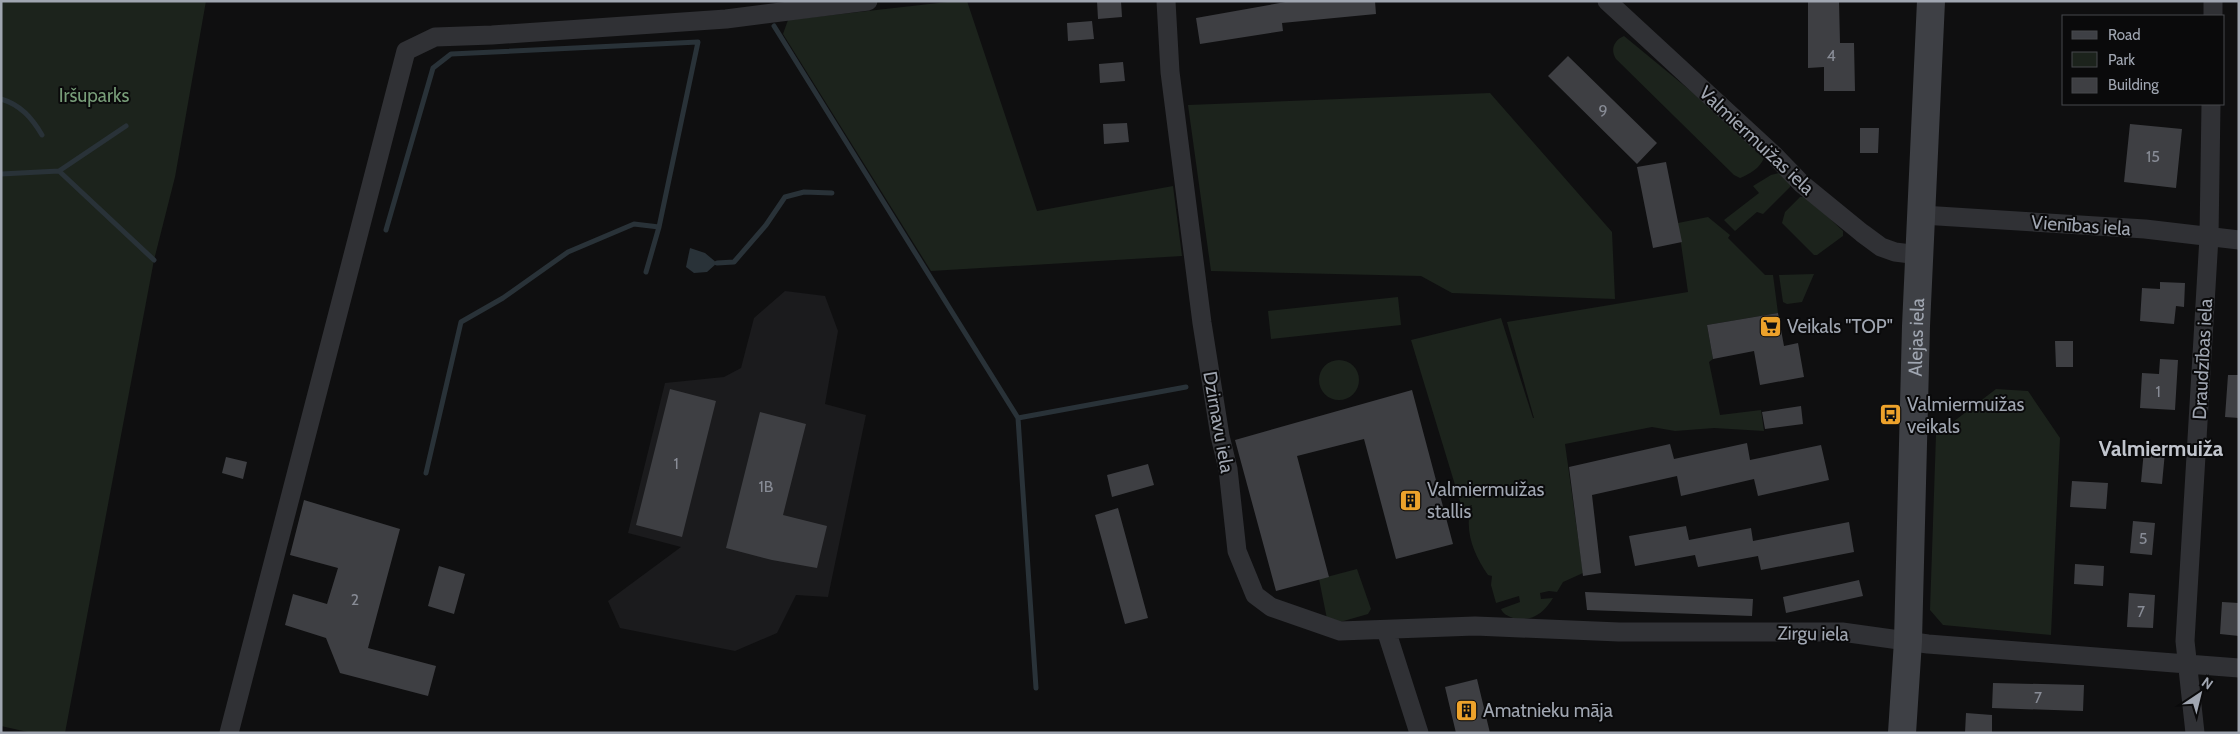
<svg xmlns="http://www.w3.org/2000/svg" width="2240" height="734" font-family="Cabin,sans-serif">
<rect width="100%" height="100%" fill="#0f0f10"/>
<path fill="#1b1b1d" d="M785,291L825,296L838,331L825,404L866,415L828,597L796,595L777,633L735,651L620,628L608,601L681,547L628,533L665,383L724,377L741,368L754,318Z"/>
<path fill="#1c231c" d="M1,1H206L175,177L154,260L65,733H32L1,726Z
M956,1H967L1037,211L1173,186L1182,256L931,271L783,34L788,20Z
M1624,36L1692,92L1764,158C1760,168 1750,174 1740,178L1734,175L1616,59C1610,50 1614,40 1624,36Z
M1490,93L1612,232L1615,299L1452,293L1421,276L1211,271L1188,105Z
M1779,173L1790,182V187L1763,214L1757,212L1735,231L1724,220L1759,193L1753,186L1771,175Z
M1800,197H1807L1843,231V236L1817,255H1814L1782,223L1785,212Z
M1708,217L1730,235L1728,238L1765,275H1773L1778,313L1707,325L1713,359L1709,362L1720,415L1761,410L1764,431L1714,428L1675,431L1652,427L1565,444L1583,573L1563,582L1557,592L1549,591L1540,593L1541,599L1553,598C1543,614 1532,622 1513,618C1508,616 1503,614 1501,609L1520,602L1519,596L1496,603L1491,585L1492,576L1488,575C1474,555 1463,529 1472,505L1462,508L1411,340L1501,318L1533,418H1534L1507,322L1688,292L1678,223Z
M1814,274L1802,302L1787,304L1783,302L1779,275Z
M1398,297L1401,325L1271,339L1268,311Z
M1319 380a20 20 0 1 1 40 0a20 20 0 1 1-40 0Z
M1996,389L2028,391L2060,438L2051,635L1943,625L1930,610L1936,435Z
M1357,569L1371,609L1368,614L1340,622L1327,619L1319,579Z"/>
<path fill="#293238" d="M690,248L705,253L717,263L707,272L694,273L686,267Z"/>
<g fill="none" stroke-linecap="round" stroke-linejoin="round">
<path stroke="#293238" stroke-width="5" d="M774,26L1018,418L1036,688
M1,99C21,105 32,118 42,135
M59,171L126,126
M1,174L59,171L154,260
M386,230L433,68L451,54L698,42L659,227L646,272
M717,263L734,262L766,225L785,197L804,192L832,193
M1018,418L1186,387
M426,473L461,322L503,298L568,252L634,224L659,227"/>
</g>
<path fill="#3e3f43" d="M1097,1H1121L1122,17L1098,19Z
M1291,1H1375L1376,14L1282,23L1283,31L1200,44L1196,18Z
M1808,1H1839L1840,43H1854L1855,91H1824V67L1808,68Z
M1092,21L1094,39L1068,41L1067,23Z
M1568,56L1657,143L1637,164L1548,76Z
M1123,62L1125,81L1100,83L1099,64Z
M1127,123L1129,142L1104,144L1103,124Z
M2130,124L2182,129L2176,188L2124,182Z
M1860,128H1879L1878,153H1860Z
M1666,162L1682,242L1653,248L1637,167Z
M2160,282L2185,283L2184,307L2176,306L2174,324L2140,321L2142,288L2160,289Z
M1778,313L1784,346L1798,343L1804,377L1760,385L1754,351L1713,359L1707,325Z
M2055,341H2073V367H2056Z
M2160,359L2178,360L2175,410L2140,408L2142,373L2159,374Z
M2228,375H2239V418L2225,417Z
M670,389L716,401L682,537L636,525Z
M1412,390L1453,544L1396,559L1364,439L1297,456L1329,577L1276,591L1235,440Z
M1801,406L1803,424L1765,429L1762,412Z
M760,412L806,424L783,515L827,526L817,568L772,560L726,548Z
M1747,443L1750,460L1821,445L1829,480L1758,496L1754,479L1681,496L1677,476L1592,495L1601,573L1583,576L1569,467L1670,444L1674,459Z
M2144,450L2165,452L2162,484L2141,482Z
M226,457L247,462L243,479L222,473Z
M1148,464L1154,485L1112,497L1107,475Z
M2072,481L2108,483L2106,509L2070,507Z
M304,500L400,529L368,648L436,666L428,696L340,673L326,638L285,625L293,594L327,604L338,568L290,555Z
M1118,508L1148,618L1125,624L1095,515Z
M2133,521L2155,523L2152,555L2130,553Z
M1849,522L1854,552L1761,570L1758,556L1698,567L1695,555L1635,566L1629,536L1686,526L1689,540L1751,528L1753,541Z
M2075,564L2104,566L2103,586L2074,584Z
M439,566L465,574L454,614L428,606Z
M1859,580L1863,596L1786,613L1783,597Z
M1585,592L1753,599L1752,616L1587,610Z
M2129,593L2155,595L2153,628L2127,627Z
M2222,602L2239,603V636L2220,634Z
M1477,679L1490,733H1456L1445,687Z
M1993,683L2084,685L2083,711L1992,708Z
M1966,713L1992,715V733H1965Z"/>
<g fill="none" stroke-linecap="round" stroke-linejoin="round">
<path stroke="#303135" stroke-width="19" d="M1166,1L1170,72L1202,323L1220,436L1228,469L1237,551L1255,595L1271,607L1340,631L1475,626L1619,632H1842L1928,644L2239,668
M1607,1L1775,156L1802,184L1862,233L1881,247L1895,252L1919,255
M2213,16V1
M1922,215L2145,229L2239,240
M1386,630L1419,733
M229,733L406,51L435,37L492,35L726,19L868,1
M2195,733L2185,641L2209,237L2211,104"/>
<path stroke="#3e4045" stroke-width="28" id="s1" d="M1902,733L1908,641L1916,326L1931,1"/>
</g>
<defs>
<symbol id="supermarket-square" viewBox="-11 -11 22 22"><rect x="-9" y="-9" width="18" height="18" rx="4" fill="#eda22b" stroke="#0a0a0b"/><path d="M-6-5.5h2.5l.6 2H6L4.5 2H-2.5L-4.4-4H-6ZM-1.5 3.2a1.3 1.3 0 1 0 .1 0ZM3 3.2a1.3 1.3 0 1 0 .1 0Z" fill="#111"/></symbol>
<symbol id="bus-square" viewBox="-11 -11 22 22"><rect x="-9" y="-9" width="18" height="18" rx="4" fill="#eda22b" stroke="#0a0a0b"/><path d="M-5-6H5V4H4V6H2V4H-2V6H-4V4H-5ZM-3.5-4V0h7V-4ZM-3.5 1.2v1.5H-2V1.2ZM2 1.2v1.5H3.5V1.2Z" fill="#111"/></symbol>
<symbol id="building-square" viewBox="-11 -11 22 22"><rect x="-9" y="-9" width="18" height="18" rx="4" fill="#eda22b" stroke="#0a0a0b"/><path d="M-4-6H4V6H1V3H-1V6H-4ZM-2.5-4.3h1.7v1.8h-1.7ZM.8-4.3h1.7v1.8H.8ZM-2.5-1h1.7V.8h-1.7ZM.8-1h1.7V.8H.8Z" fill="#111"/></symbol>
</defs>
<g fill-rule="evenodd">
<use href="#supermarket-square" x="1758" y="314" width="25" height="25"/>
<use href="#bus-square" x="1878" y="402" width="25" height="25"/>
<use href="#building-square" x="1398" y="488" width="25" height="25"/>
<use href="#building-square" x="1454" y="698" width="25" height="25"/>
</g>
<g text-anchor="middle" stroke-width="4" stroke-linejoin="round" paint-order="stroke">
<g font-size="16" fill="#888c96">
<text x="1831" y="61">4</text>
<text x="1603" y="116">9</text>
<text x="2153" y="162">15</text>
<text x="2158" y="397">1</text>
<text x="676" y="469">1</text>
<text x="766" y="492">1B</text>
<text x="2143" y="544">5</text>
<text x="355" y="605">2</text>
<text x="2141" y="617">7</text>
<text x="2038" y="703">7</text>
</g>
<g font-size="19" fill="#779c78" stroke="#0a0a0b">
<text x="94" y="102">Iršuparks</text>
</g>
<g font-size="19" fill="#a0a6b1" stroke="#0a0a0b">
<text transform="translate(1757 140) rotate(43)" y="7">Valmiermuižas iela</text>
<text transform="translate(2081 225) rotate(4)" y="7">Vienības iela</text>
<text dy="7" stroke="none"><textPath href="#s1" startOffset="396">Alejas iela</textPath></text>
<text transform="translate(2202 359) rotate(-87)" y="7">Draudzības iela</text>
<text transform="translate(1219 422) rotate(80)" y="7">Dzirnavu iela</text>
<text transform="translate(1813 633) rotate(1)" y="7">Zirgu iela</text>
</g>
<g font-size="19" fill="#a0a6b1" stroke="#0a0a0b" text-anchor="start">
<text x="1787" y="333">Veikals "TOP"</text>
<text x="1907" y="411">Valmiermuižas<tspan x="1907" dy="22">veikals</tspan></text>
<text x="1427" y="496">Valmiermuižas<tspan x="1427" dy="22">stallis</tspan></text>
<text x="1483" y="717">Amatnieku māja</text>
</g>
<g font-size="21" font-weight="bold" fill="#c1c5cd" stroke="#0a0a0b">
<text x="2161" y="456">Valmiermuiža</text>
</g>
</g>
<rect width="2240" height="734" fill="none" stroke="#a0a6b1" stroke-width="5"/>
<rect x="2062" y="15" width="162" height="90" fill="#0a0a0b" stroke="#46484d"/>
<rect x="2072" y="31" width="25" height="8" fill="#3e4045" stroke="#46484d"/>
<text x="2108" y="40" font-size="15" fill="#a0a6b1">Road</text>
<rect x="2072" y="52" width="25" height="15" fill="#1c231c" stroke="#46484d"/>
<text x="2108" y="65" font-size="15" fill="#a0a6b1">Park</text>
<rect x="2072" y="78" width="25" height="15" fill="#3e3f43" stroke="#46484d"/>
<text x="2108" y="90" font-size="15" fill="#a0a6b1">Building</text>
<g transform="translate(2200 694) rotate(35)" stroke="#0a0a0b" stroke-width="4" paint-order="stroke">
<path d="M0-4L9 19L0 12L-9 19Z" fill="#a0a6b1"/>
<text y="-8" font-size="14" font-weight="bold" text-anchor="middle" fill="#a0a6b1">N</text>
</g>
</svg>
